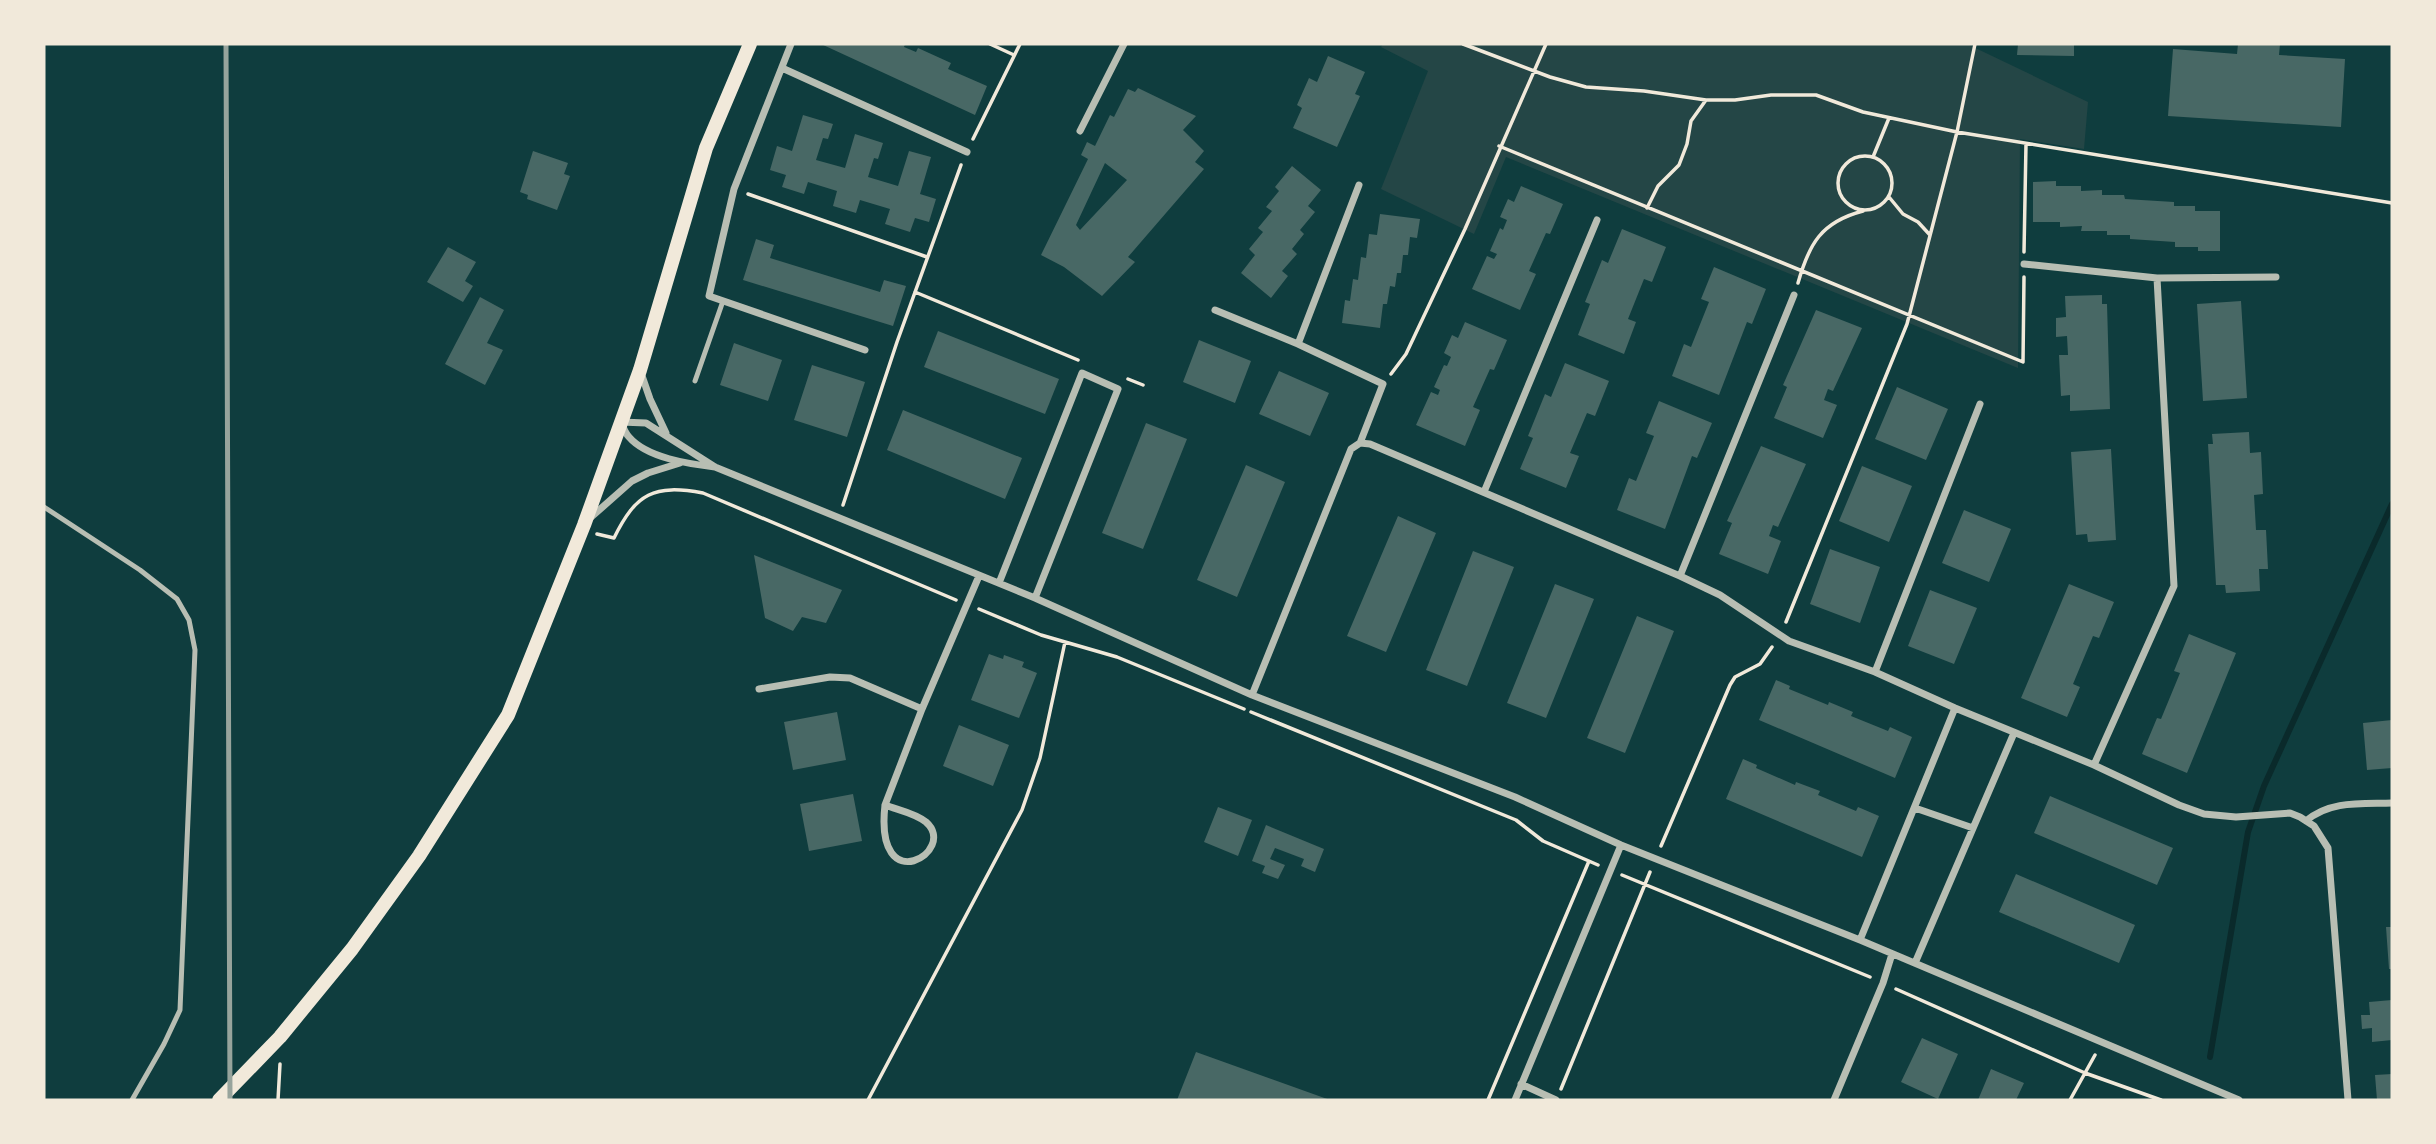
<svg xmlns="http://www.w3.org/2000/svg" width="2436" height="1144" font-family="'PT Sans',sans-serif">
<rect width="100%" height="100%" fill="#0f3d3e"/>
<path fill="#244646" d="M1383,44H1967L2088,102L2084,149L2020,139L2018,368L1506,157L1474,234L1381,189L1428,71L1381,47Z"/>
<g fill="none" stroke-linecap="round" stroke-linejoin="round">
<path stroke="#0a2a2b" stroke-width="6" d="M2210,1057L2248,832L2264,786L2392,504"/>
</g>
<path fill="#486865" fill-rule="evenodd" d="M821,44H905L904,47L916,52L918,48L951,63L948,69L987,86L975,115Z
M2018,44H2074V56L2017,55Z
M2238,44H2280L2279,55L2345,59L2341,127L2168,116L2173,49L2237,54Z
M1328,56L1365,72L1355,94L1360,96L1337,147L1293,128L1302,108L1297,105L1309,78L1317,82Z
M1138,88L1196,116L1183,130L1204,151L1195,162L1204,169L1128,257L1135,262L1102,296L1064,267L1041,255L1088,159L1081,155L1087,142L1095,146L1110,115L1114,117L1128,89L1135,92ZM1105,163L1127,180L1080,230L1076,225Z
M803,115L833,124L828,139L823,138L816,160L845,168L855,134L883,143L878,159L874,158L868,177L898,186L909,151L931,157L920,194L936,199L929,222L915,218L910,232L885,224L890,209L860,200L856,213L833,206L837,191L808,182L804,194L782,187L786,175L770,170L777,146L792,151Z
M533,151L568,163L564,174L570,176L557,210L527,199L528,195L520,192Z
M1292,166L1321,190L1308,206L1315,212L1300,230L1304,234L1292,249L1297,254L1282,271L1288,276L1271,298L1241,273L1255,255L1249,249L1263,232L1258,228L1272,211L1266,207L1279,191L1275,187Z
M2056,181V186H2081V191L2102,190V195H2124L2125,199L2174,202V206H2195V211H2220V251H2198V247H2175V242L2130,239V235H2107V231H2081L2082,226L2060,227V222H2033V182Z
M1521,186L1563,204L1550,234L1546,233L1529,271L1536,274L1520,310L1472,289L1487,256L1494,259L1497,254L1490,251L1500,228L1503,230L1507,220L1500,217L1508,199L1514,202Z
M1380,214L1420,219L1417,238L1410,237L1408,255H1403L1401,273H1397L1395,287L1390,286L1387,304H1383L1380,328L1342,323L1345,300L1350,301L1353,279L1358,280L1361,257L1366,258L1369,234L1377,235Z
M1622,229L1666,247L1652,282L1644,279L1628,319L1636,322L1624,354L1578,335L1590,304L1585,302L1602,260L1608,263Z
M756,239L774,245L770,258L880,292L884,280L906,286L893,326L743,280Z
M448,247L476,262L465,281L473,286L463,302L427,282Z
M1714,267L1766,289L1752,324L1747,322L1719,395L1672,376L1684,344L1691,347L1709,302L1701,299Z
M2102,295V304H2107L2110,409L2070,411V395L2061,396L2059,355H2068L2067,336L2056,337V318L2066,317L2065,296Z
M480,297L504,310L487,343L503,350L485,385L445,364Z
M2241,301L2247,398L2203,401L2197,304Z
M1816,310L1862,328L1833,391L1828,389L1824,400L1837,405L1823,438L1774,418L1787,387L1783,385Z
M1465,322L1507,340L1494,370L1490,369L1473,407L1480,410L1465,446L1416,425L1431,392L1438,395L1440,390L1434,387L1444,365L1447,366L1451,357L1444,353L1452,335L1458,338Z
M938,331L1059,379L1045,414L924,367Z
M1199,340L1251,361L1235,403L1183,382Z
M734,343L782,360L768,401L720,385Z
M1565,363L1609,381L1595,416L1587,413L1570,453L1579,456L1566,488L1520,469L1533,438L1528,436L1545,394L1551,397Z
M812,365L865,382L847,437L794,420Z
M1279,371L1329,393L1310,436L1259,414Z
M1897,387L1948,409L1926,460L1875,439Z
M1659,401L1712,423L1697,458L1692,456L1665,529L1617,510L1629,478L1636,481L1654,436L1646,433Z
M903,410L1022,458L1005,499L887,450Z
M1146,423L1187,439L1143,549L1102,533Z
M2249,432L2250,453L2261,452L2263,494L2254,495L2256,530H2266L2268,569H2259L2260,591L2226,593L2225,585H2216L2208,444H2213L2212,434Z
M1761,446L1806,464L1778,527L1773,525L1769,536L1781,541L1768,574L1719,554L1732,523L1727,521Z
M2111,449L2116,540L2088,542L2087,534L2076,535L2071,452Z
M1246,465L1285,482L1237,597L1197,580Z
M1862,466L1912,486L1889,542L1839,521Z
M1964,510L2011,529L1989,582L1942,563Z
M1398,516L1436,533L1386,652L1347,636Z
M1830,549L1880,567L1860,623L1810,604Z
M1473,551L1514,567L1467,686L1426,670Z
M754,555L842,590L826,623L802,617L793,631L765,618Z
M1555,584L1594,599L1546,718L1507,703Z
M2069,584L2114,602L2099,638L2093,636L2073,684L2080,687L2067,717L2021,698Z
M1930,590L1977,608L1954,664L1908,646Z
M1637,616L1674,631L1625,753L1587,738Z
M2189,634L2236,653L2187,773L2142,754L2157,718L2161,719L2180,673L2174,671Z
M989,654L1003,659L1004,655L1024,662L1022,667L1037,673L1019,718L971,700Z
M1776,680L1790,686L1789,689L1828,705L1829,702L1853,712L1851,716L1888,731L1890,727L1912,737L1895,778L1759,720Z
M837,712L846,760L793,770L784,722Z
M2392,720V768L2367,770L2363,723Z
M959,725L1009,745L993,786L943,766Z
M1743,759L1757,765L1756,768L1795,785L1796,782L1820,791L1818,795L1856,811L1858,807L1879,816L1862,857L1726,799Z
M853,794L862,841L809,851L800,804Z
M2050,796L2173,848L2157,885L2034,833Z
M1218,807L1252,820L1238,856L1204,842Z
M1266,825L1324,849L1315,872L1301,866L1304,859L1275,848L1270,859L1285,865L1278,879L1262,873L1265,866L1252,861Z
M2016,874L2135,925L2119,963L1999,912Z
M2386,927H2392V969H2389Z
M2392,1000V1040L2372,1042V1028L2362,1029L2361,1015H2370L2369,1002Z
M1922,1038L1958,1054L1938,1099L1901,1082Z
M1196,1052L1330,1100H1177Z
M1991,1069L2024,1083L2016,1100H1978Z
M2392,1074V1100H2377L2375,1075Z"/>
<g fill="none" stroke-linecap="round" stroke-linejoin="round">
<path stroke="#f1e9da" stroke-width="3.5" d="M990,44L1014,55
M1463,44L1550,77L1586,87L1644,91L1706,100H1735L1771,95H1816L1863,112L1957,132L2392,203
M973,139L1020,44
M1499,146L2023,362L2024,277
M1838 183a27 27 0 1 1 54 0a27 27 0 1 1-54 0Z
M1873,157L1889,118
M748,194L927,257
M1889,197L1903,214L1918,222L1930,235
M1647,208L1658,186L1679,165L1687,144L1691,121L1706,100
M2024,252L2026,144
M1798,283C1809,244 1821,222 1863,211
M915,292L1078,360
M1391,374L1406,354L1465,229L1546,44
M1128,379L1143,385
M843,505L897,342L961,165
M597,534L614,538C636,493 654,484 703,493L956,600
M979,609L1041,635L1117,657L1244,709
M1786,622L1907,324L1957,132L1975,44
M1251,712L1516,820L1543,841L1598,865
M1661,846L1730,685L1735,677L1760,664L1772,647
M1622,875L1870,977
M1896,989L2085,1073L2161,1100
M1561,1089L1650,872
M278,1100L280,1064
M868,1100L1022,810L1040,758L1065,642
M1488,1100L1589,861
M2070,1100L2095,1055"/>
<path stroke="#b8beb3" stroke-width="5" d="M695,381L723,301
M44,507L140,570L177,599L189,620L195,650L180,1010L164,1044L132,1100"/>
<path stroke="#b8beb3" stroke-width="7" d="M791,44L734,189L709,296L865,350
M782,68L967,152
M1080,131L1124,44
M1359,185L1298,344L1383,384L1360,443
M2024,264L2157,278L2276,277
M1215,310L1298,344
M641,373L650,399L666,433
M1360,443L1370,444L1680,576L1720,595L1789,641L1875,672L1955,708L2094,765L2179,805L2204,814L2236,817L2290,813L2300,817L2314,826L2328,848L2348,1100
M715,467C689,464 647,458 629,437C625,433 623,427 621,422L646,423L715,467L1035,598L1252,695L1515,797L1621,845L1860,940L2239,1100
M1484,492L1597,220
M589,519L632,481L648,473L680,463
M1680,576L1794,295
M999,583L1082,373L1118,389L1035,598
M1875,672L1980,404
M759,689L830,677L850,678L922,709
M1252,695L1351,449L1360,443
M2094,765L2174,586L2157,278
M885,805C898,810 915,813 926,822C959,851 874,902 885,805L922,709L979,576
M1915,808L1973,828
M2306,821C2330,800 2363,804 2392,803
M1860,940L1955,708
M1915,963L2014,733
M1521,1084L1556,1100
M1515,1100L1621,845
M1834,1100L1883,983L1892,954"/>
<path stroke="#f1e9da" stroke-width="14" d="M219,1100L280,1037L352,949L419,856L508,715L584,525L640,370L706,148L750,44"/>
<path stroke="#97a49c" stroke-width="5" d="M226,44L230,1100"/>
</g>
<rect width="2436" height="1144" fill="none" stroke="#f1e9da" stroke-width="91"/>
</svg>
